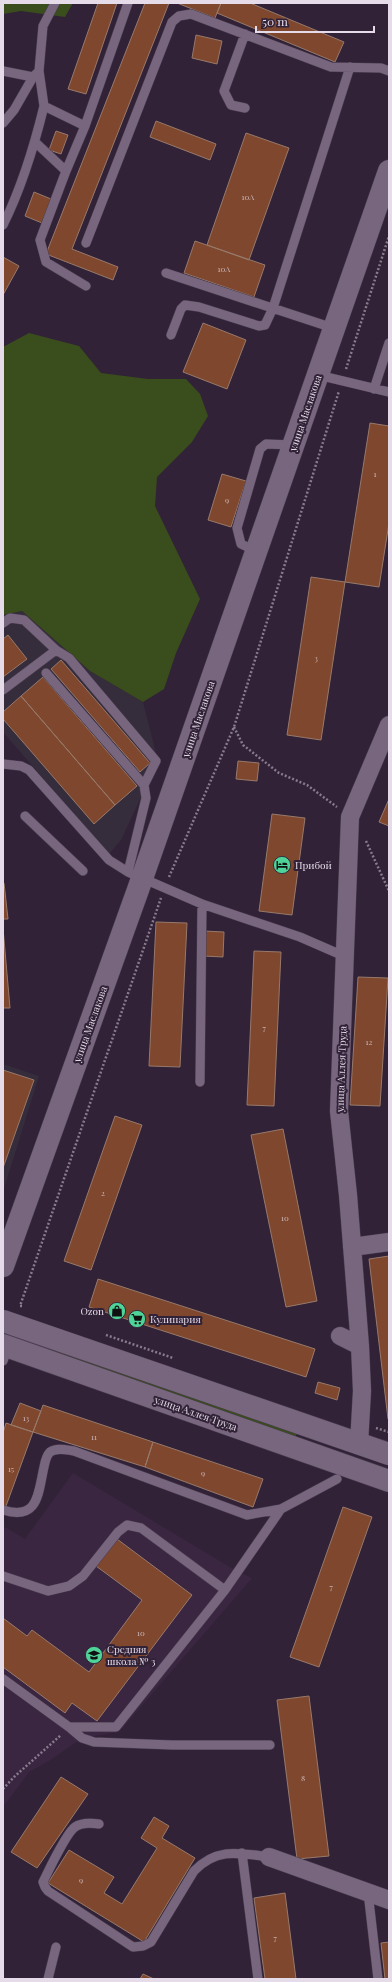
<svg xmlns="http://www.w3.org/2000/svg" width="392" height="1982" font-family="'Playfair Display',serif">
<rect width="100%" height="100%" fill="#312237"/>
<path fill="#3a2641" d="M73,1473L238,1572L252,1578L119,1732L82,1738L49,1761L29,1772L3,1807V1526L25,1539Z"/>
<path fill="#352c3c" d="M22,611L90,671L143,702L158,761L121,840L109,854L3,732V615Z
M3,1064L39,1076L3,1192Z"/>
<path fill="#3a4d1c" d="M3,3H73L65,17L21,11L3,14Z
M29,333L79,346L101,373L148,379H186L200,394L208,416L192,442L157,477L155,506L200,599L176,653L164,689L143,702L90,671L22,611L3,615V347Z
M13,1334L297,1433L295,1438L11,1338Z"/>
<path fill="#7f482e" stroke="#97796b" d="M98,3H117L86,94L68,89Z
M145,3H169L72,249L118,267L113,280L46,254Z
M177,3H221L215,18Z
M221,3H250L344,42L335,62L217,13Z
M196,35L222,41L217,64L192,58Z
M156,121L216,144L210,160L150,137Z
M56,131L68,135L61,154L49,150Z
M246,133L289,148L249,260L207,245Z
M34,192L51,199L42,223L25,216Z
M195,241L265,265L254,297L184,273Z
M3,257L19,266L3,295Z
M203,323L246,340L227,389L183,372Z
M370,423L389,426V523L379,587L345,582Z
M222,474L246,481L231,527L208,520Z
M311,577L345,582L321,740L287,735Z
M8,635L27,659L3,677V639Z
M61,660L150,763L140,772L51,669Z
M43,677L137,786L115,805L21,696Z
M21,696L115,805L94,824L3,719V712Z
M238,761L259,763L257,781L236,779Z
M389,799V826L379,822Z
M272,814L305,818L292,915L259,911Z
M3,883H4L8,919H3Z
M156,922L187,923L180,1067L149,1066Z
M3,928L10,1008H3Z
M204,931L224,932L223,957L203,956Z
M254,951L281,952L274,1106L247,1105Z
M358,977L388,978L380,1106L350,1105Z
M3,1070L34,1080L3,1168Z
M115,1116L142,1125L91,1270L64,1261Z
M283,1129L317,1301L286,1307L251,1135Z
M389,1256V1418L388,1419L369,1259Z
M98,1279L315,1349L306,1377L89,1307Z
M318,1382L340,1388L337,1400L315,1393Z
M20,1403L41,1411L33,1432L11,1425Z
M43,1405L153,1442L145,1467L33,1432Z
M6,1423L33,1432L6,1506L3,1505V1433Z
M153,1442L263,1479L253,1507L145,1467Z
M343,1507L372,1517L319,1667L290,1657Z
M117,1539L192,1595L97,1721L72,1703L65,1713L3,1667V1618L27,1636L32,1630L89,1672L142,1600L96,1566Z
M309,1696L329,1856L297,1859L277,1700Z
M61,1777L88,1794L37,1868L11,1852Z
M154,1817L169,1826L162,1838L195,1858L144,1942L48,1883L69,1850L114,1877L104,1893L122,1904L157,1848L141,1838Z
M285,1893L296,1979H265L254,1898Z
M389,1942V1979H385L381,1943Z
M143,1974L154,1979H140Z"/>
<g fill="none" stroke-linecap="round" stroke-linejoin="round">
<defs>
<path id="service" d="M55,3L43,26L39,71L44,106L85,126L128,3
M245,34L224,91L231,105L245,108
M3,71L33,77L37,73
M3,123L14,110L33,77
M85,126L66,171L40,240L46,262L86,286
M35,142L66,171
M3,225C22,187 34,147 44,106
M86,243L172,22L179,16L191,14L331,67L381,68L389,71
M166,273L333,328
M171,335L181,309L185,305L199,307L259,326L265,325L273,308L350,67
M318,375L389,392
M374,389L389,343
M256,551L241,544L237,528L258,456L260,449L266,444L293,445
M3,623L10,618L24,620L56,650L3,690
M56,650L69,658L156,761L144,785L146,798L128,872
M46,673L144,785
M3,764L21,766L29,770L109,860L128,872L202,904L300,937L346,957
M25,816L83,871
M200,1082L202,904
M3,1361L8,1347
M3,1510C39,1521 38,1493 44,1467C45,1462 46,1456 50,1452C57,1447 67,1450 74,1451L247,1515L281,1509L337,1479
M3,1576L48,1591L69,1586L83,1576L118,1532L127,1525L141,1528L225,1590
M3,1679L69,1727H116L225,1590L281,1509
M69,1727L82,1738L94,1742L172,1745H270
M99,1824C92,1823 82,1822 75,1827C66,1833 49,1870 43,1882L45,1887L48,1891L133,1947L143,1946L151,1942L194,1871C217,1847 240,1853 269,1857
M242,1853L258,1979
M368,1892L378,1979
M48,1979L56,1947"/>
<path id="minor" d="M352,1247L389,1242
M340,1336L360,1346
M359,1444L362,1391L360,1346L348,1195L339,1111L350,817L389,725
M269,1857L389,1900"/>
<path id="tertiary" d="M3,1266L139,887L389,171
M3,1321L389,1454
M3,1345L389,1481"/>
</defs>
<use href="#service" stroke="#4a3d4f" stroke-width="10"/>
<use href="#minor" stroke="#4a3d4f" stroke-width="19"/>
<use href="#tertiary" stroke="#4a3d4f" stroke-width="23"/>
<path stroke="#887b8d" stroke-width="2.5" stroke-dasharray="2 2" stroke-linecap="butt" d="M346,369L389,236
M234,727L243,745L279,773L307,785L337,807
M366,841L389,891
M169,877L234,727L339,391
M22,1306H20L161,898
M106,1335L173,1358
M376,1428L389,1432
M3,1789L14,1777L61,1735"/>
<use href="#service" stroke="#78667f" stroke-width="9"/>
<use href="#minor" stroke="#78667f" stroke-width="18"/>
<use href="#tertiary" stroke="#78667f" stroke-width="22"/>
</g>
<defs>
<symbol id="hotel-disc" viewBox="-11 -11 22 22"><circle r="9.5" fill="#4ed399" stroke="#312237"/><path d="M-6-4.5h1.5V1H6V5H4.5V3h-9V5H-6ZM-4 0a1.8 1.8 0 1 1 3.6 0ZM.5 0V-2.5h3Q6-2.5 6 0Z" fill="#111"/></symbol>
<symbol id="shop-disc" viewBox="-11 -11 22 22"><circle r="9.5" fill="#4ed399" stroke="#312237"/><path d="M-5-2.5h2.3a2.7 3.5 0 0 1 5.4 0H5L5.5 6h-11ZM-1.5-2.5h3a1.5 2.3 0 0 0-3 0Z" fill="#111"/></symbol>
<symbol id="supermarket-disc" viewBox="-11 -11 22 22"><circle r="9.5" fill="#4ed399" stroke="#312237"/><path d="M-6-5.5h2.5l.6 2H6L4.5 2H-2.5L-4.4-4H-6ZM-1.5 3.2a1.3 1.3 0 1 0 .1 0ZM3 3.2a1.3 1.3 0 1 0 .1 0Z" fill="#111"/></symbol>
<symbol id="school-disc" viewBox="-11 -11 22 22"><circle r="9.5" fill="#4ed399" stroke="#312237"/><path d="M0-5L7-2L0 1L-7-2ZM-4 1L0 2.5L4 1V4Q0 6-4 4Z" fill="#111"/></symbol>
</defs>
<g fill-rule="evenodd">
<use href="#hotel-disc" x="272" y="855" width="20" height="20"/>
<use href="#shop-disc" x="107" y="1301" width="20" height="20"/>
<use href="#supermarket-disc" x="127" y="1309" width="20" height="20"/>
<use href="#school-disc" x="84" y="1645" width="20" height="20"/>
</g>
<g text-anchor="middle" stroke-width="4" stroke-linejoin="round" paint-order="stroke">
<g font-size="8" fill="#ccb6ba">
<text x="248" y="200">10А</text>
<text x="224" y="272">10А</text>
<text x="375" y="477">1</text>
<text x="227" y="503">9</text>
<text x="316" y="661">3</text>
<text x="264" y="1031">7</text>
<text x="369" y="1045">12</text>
<text x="103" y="1196">2</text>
<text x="285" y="1221">10</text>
<text x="26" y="1421">13</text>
<text x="94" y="1440">11</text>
<text x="11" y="1472">15</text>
<text x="203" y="1476">9</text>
<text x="331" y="1590">7</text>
<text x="141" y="1636">10</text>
<text x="303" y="1781">8</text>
<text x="81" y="1883">9</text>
<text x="275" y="1941">7</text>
</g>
<g font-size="10" fill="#e5dbe9" stroke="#312237">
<text transform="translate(305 413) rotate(-71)" y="4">улица Маслакова</text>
<text transform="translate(198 719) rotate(-71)" y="4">улица Маслакова</text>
<text transform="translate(90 1024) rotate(-70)" y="4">улица Маслакова</text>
<text transform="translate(341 1069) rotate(-88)" y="4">улица Аллея Труда</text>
<text transform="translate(196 1413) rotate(19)" y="4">улица Аллея Труда</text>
</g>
<g font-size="10" fill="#e5dbe9" stroke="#312237" text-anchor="start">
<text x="295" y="869">Прибой</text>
<text x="104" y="1315" text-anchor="end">Ozon</text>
<text x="150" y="1323">Кулинария</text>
<text x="107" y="1653">Средняя<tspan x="107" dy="12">школа № 3</tspan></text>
</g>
</g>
<rect width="392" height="1982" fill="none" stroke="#e5dbe9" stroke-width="8"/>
<path d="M256 26v6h118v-6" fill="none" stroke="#e5dbe9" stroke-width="2"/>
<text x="262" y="26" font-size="12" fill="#e5dbe9" stroke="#312237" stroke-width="3" paint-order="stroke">50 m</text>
</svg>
